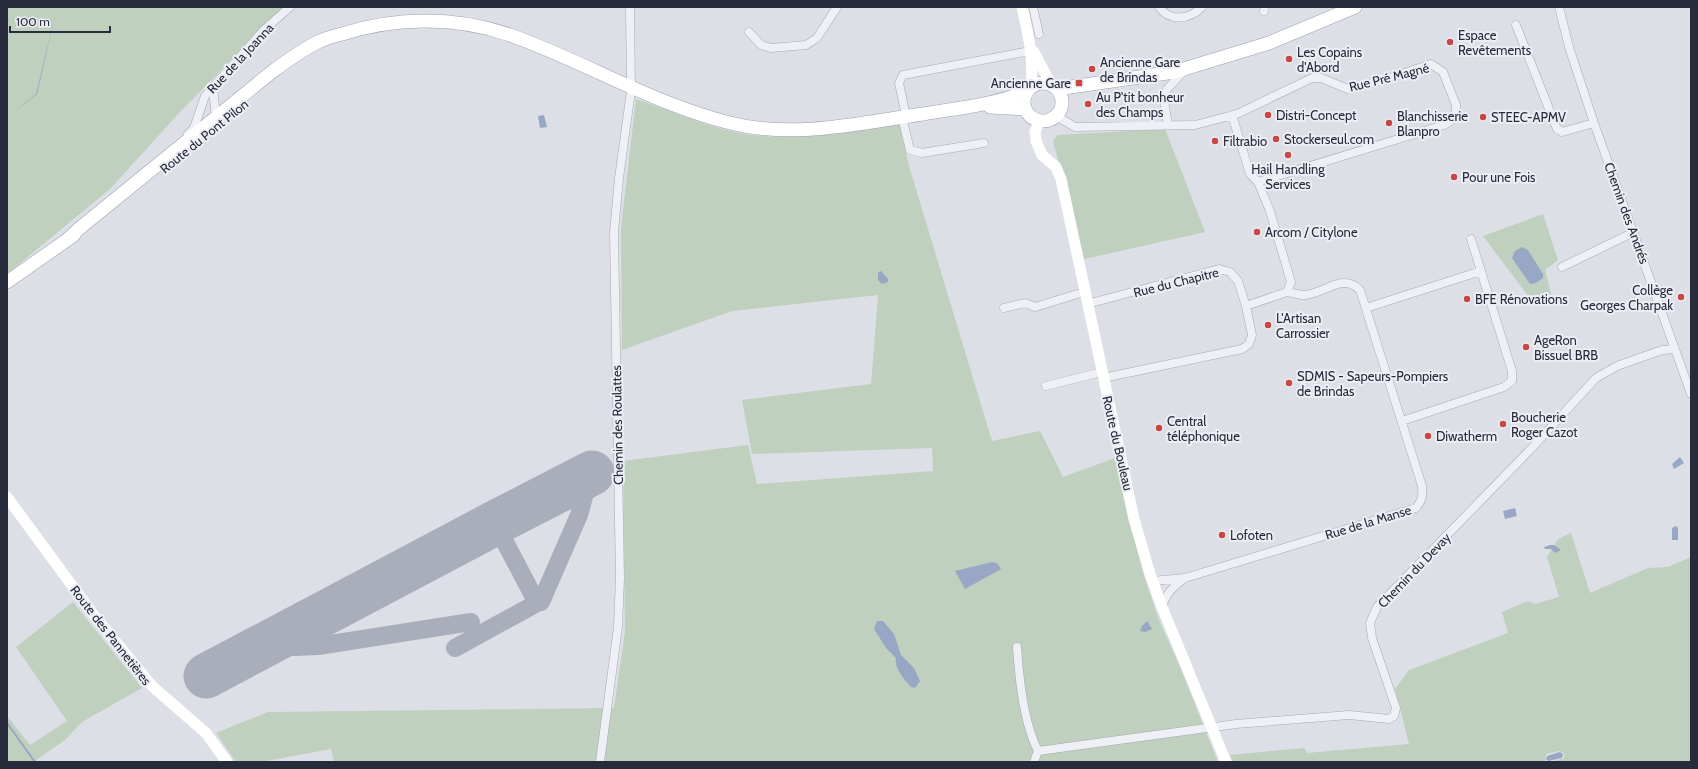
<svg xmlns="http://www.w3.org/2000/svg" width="1698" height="769" font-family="Cabin,sans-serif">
<rect width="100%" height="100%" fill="#dcdfe6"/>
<path fill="#bfd0be" d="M7,7H283L179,113L110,189L7,274Z
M636,99C666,109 695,122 726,130C783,145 842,131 899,122L909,166L992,441L1040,431L1063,477L1115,458L1144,576L1159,620L1180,667L1218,762H334L331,749L261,762H236L216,733L268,712L614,708L625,632L623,461L748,445L757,484L933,471L932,448L752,454L742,400L871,384L878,295L732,311L622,350L621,228Z
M1165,129L1205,232L1084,259L1053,141L1058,135Z
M1543,214L1558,260L1545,270L1551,294L1535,305L1483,236Z
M1571,533L1590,593L1648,568L1668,567L1691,557V762H1552L1564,758V753L1559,751L1546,754L1545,762H1233L1230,755L1304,748L1307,753L1409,744L1395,689L1409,670L1508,633L1502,612L1528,601L1535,604L1559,597L1547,557L1558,539Z
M73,602L142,688L82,722L65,740L36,760L37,762H7V716L30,745L67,721L16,647Z"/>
<path fill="#98a7c5" d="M57,7L37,94L7,118L36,94Z
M544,115L547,127L540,128L538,116Z
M1522,247L1528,250L1543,274V278L1536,283L1530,284L1512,258L1515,251Z
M881,271L888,279V282L882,284L878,280V273Z
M1680,457L1684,463L1674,469L1672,464Z
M1515,508L1517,516L1505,519L1503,511Z
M1676,526L1678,528V540H1672V528Z
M1550,545H1554L1561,550L1555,553L1551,549H1545L1544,547Z
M992,562L997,563L1001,569L965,589L955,571Z
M877,621H883L894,634L901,655L914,668L920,681L915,688L911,687C905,680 894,669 896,658L886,648L874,629Z
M1147,621L1152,629L1145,632L1140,631L1142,626Z
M1560,752L1563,754L1562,758L1548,761L1546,759L1547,756Z"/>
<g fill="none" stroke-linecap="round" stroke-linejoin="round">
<path stroke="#98a7c5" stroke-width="2" d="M7,723L35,762"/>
<path stroke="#aaaeba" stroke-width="18" d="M541,602L579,515L584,497V478
M268,643L295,647L318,646L471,622
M455,648L537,603L495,523"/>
<path stroke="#aaaeba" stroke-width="45" d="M206,676L495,523L592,473"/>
<defs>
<path id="street" d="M1033,7L1039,34
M1159,7C1170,22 1189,20 1202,7
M1559,7L1569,47L1594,123L1691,394
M1264,11L1265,7
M1516,25L1557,129L1562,132L1594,123
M749,32L761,45L771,48L806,45L817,38L837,7
M213,87L216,118L220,123
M906,116L899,83L903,75L1030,51
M1056,116L1075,127L1195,125L1237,114L1312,78H1321L1348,89L1381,81L1431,64L1443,72L1456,105V113L1452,120L1444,125L1258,182L1250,174L1232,115
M902,117L910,150L922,153L984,143
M1168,125L1164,101L1167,89L1185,70
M188,134L194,128L205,96L265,29L290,7
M1562,267L1634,232
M1087,304L1219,269L1230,272L1238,281L1246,306L1252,335L1249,344L1242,349L1103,378
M1246,306L1287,292L1291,282L1270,211L1258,182
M1004,308L1025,303L1035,307L1084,292
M1366,308L1481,271
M1046,386L1102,372
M1402,421L1504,387L1512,381V371L1471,239
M1152,581L1185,578L1416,508C1422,500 1423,496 1422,486L1360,290C1342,272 1325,294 1305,295C1300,295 1293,293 1287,292
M1162,607C1166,593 1174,586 1185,578
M1017,647C1019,678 1024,724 1038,751
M600,762L618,627L620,578L614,232L619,178L631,91L630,7
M1034,762L1038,751L1236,724L1349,715L1389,719L1394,716L1396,708L1372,638L1370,623L1377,607L1528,452L1596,378L1617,366L1662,350L1675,349"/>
<path id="primary" d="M1024 102a19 19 0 1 1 38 0a19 19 0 1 1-38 0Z
M1057,89L1174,72L1269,43L1355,7
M990,107L1025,109
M68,239L81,227L273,71C288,60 303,49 320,41C327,38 335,36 342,34C396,17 455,16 510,35C584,61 653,104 730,123C793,139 860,123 923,114C957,108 995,105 1027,91
M7,282L74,235"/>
</defs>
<use href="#street" stroke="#a6a9b3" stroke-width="9"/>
<use href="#primary" stroke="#9ca1b1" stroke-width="14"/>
<use href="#street" stroke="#eff0f5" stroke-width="8"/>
<path stroke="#fff" stroke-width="11" d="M1022,7C1028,33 1034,60 1031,87
M1034,52L1052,86
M1039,121L1035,132L1036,141L1042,155L1056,167L1061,179L1134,519L1150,574L1162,607L1226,762
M7,497L93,614L152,686L206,733L227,762"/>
<use href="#primary" stroke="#fff" stroke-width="13"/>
</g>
<g fill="#c84644" stroke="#eceef4" stroke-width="1.5">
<circle cx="1450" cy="42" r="4"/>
<circle cx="1289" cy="59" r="4"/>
<circle cx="1092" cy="69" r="4"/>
<rect x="1075" y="79" width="8" height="8" rx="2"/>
<circle cx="1088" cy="104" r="4"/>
<circle cx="1268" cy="115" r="4"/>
<circle cx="1483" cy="117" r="4"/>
<circle cx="1389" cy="123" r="4"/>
<circle cx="1276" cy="139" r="4"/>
<circle cx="1215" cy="141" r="4"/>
<circle cx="1288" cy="155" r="4"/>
<circle cx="1454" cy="177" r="4"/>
<circle cx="1257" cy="232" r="4"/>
<circle cx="1681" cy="297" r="4"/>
<circle cx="1467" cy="299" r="4"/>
<circle cx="1268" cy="325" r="4"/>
<circle cx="1526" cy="347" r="4"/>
<circle cx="1289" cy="383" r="4"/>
<circle cx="1503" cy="424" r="4"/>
<circle cx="1159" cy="428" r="4"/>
<circle cx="1428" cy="436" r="4"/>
<circle cx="1222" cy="535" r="4"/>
</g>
<g text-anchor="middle" stroke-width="4" stroke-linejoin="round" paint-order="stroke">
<g font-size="13" fill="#272b3c" stroke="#eceef4" text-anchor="start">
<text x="1458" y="40">Espace<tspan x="1458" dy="15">Revêtements</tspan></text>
<text x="1297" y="57">Les Copains<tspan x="1297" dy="15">d'Abord</tspan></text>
<text x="1100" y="67">Ancienne Gare<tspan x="1100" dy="15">de Brindas</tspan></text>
<text x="1071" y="88" text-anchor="end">Ancienne Gare</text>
<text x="1096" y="102">Au P'tit bonheur<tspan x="1096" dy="15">des Champs</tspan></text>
<text x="1276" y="120">Distri-Concept</text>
<text x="1397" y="121">Blanchisserie<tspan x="1397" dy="15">Blanpro</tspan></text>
<text x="1491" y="122">STEEC-APMV</text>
<text x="1284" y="144">Stockerseul.com</text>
<text x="1223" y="146">Filtrabio</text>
<text x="1288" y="174" text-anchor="middle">Hail Handling<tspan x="1288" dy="15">Services</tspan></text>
<text x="1462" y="182">Pour une Fois</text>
<text x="1265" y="237">Arcom / Citylone</text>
<text x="1673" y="295" text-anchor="end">Collège<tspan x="1673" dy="15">Georges Charpak</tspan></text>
<text x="1475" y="304">BFE Rénovations</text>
<text x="1276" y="323">L'Artisan<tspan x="1276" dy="15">Carrossier</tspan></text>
<text x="1534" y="345">AgeRon<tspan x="1534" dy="15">Bissuel BRB</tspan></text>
<text x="1297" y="381">SDMIS - Sapeurs-Pompiers<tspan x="1297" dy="15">de Brindas</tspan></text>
<text x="1511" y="422">Boucherie<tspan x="1511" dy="15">Roger Cazot</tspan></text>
<text x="1167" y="426">Central<tspan x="1167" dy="15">téléphonique</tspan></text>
<text x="1436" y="441">Diwatherm</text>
<text x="1230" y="540">Lofoten</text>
</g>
<g font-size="13" fill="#272b3c" stroke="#eceef4">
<text transform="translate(240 58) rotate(-47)" y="5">Rue de la Joanna</text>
<text transform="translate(1389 77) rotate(-14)" y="5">Rue Pré Magné</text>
<text transform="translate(204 136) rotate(-39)" y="5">Route du Pont Pilon</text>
<text transform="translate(1627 213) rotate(70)" y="5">Chemin des Andrés</text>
<text transform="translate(1176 282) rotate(-14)" y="5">Rue du Chapitre</text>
<text transform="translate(617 425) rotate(-91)" y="5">Chemin des Roulattes</text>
<text transform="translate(1118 443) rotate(77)" y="5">Route du Bouleau</text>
<text transform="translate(1368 522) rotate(-17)" y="5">Rue de la Manse</text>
<text transform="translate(1414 570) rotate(-46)" y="5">Chemin du Devay</text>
<text transform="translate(111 635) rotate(52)" y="5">Route des Pannetières</text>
</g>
</g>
<rect width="1698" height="769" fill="none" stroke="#272b3c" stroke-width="16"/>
<path d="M10 26v6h100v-6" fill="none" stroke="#272b3c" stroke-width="2"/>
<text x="16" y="26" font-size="12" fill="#272b3c" stroke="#eceef4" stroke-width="3" paint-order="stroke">100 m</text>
</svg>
